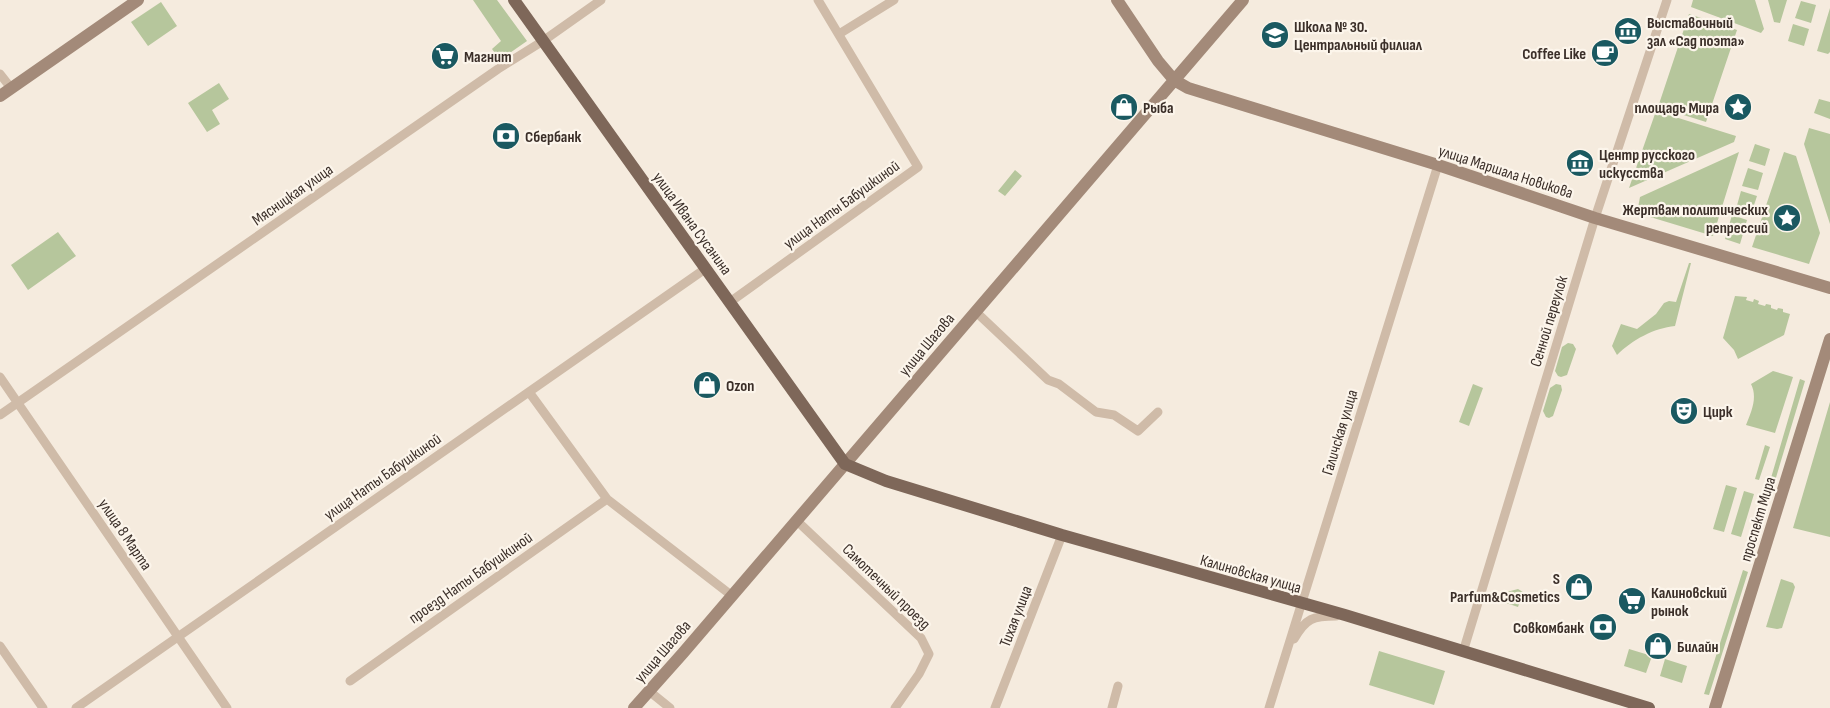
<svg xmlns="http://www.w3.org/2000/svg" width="1830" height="708" font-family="'Sofia Sans Condensed',sans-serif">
<rect width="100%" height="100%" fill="#f5ebde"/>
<path fill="#b6c69c" d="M473,0H497L527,41L500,60L492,49L501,41Z
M1693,0H1755L1764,29L1761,33L1691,7Z
M1768,0H1787L1780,23L1774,22Z
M1801,1L1816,5L1811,23L1795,18Z
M161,2L177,26L148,46L131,22Z
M1830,8V52L1828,54L1817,51Z
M1689,14L1737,30L1706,122L1658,107Z
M1793,24L1809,29L1804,46L1788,41Z
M219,83L229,99L212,110L220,124L207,132L188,103Z
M1819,99L1830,102V119L1814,113Z
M1656,111L1736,136L1734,142L1629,188Z
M1809,128L1830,134V224L1804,144Z
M1755,144L1770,149L1765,166L1749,161Z
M1739,152L1713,236L1637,213L1640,197Z
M1784,152L1796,156L1820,233L1809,264L1752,247Z
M1748,168L1763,173L1758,190L1742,186Z
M1015,170L1022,176L1005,196L998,191Z
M1741,191L1757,196L1751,214L1736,209Z
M1732,215L1747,220L1740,244L1725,239Z
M58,232L76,256L28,290L11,265Z
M1689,263H1691L1675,326C1654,328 1632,340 1617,355L1612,346L1621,324L1637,329L1656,314L1664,303L1669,301L1676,302Z
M1735,296L1747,297L1746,300L1753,302L1754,299L1759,301L1758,304L1765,306L1766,304L1771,305V308L1777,310L1778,308L1783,309V312L1790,314L1784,335L1738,359L1734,350L1723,338Z
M1568,343L1573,344L1576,349L1567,375L1561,377L1558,376L1555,371L1562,347Z
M1773,371L1793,377L1775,433L1746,425C1751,412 1758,398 1751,384Z
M1800,379L1805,381L1753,554L1749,553Z
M1473,384L1483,388L1469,426L1459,422Z
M1556,384L1561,385L1562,390L1553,416L1549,418L1546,417L1543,411L1550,388Z
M1830,402V537L1793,528Z
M1765,445L1770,447L1759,480L1755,479Z
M1726,485L1737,488L1724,532L1713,529Z
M1744,491L1754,494L1741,537L1731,534Z
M1743,570L1748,572L1709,695L1704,694Z
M1781,579L1793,583L1795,587L1782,628L1777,629L1766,627Z
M1518,589L1523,592L1518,607L1497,600L1499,594Z
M1629,649L1652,656L1646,673L1624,666Z
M1379,651L1445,671L1434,705L1369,685Z
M1665,659L1687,666L1682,683L1660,676Z"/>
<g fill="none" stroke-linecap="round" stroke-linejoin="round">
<path stroke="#cfbba8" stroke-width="9" d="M839,34L894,0
M0,74L11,88
M730,302L918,167L818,0
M975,311L1048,380L1059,384L1096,412L1114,415L1138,431L1158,412
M0,377L227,708
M529,392L607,499L731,595
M0,415L498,69L543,41L601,0
M796,520L921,638L929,654L919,674L895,708
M1294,639C1306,618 1313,616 1336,616
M0,646L43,708
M1463,652L1595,218L1667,0
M350,681L607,499
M649,691L670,708
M76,708L705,269
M995,708L1062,535
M1112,708L1118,686
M1269,708L1438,165"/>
<path stroke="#a38a79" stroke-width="12" d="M1117,0L1158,61L1174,80L1188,88L1438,165L1595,218L1830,288
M0,96L138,0
M634,708L683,653L1243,0
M1715,708L1830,339"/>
<path stroke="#7e6759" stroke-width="12" d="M514,0L845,464L886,481L1062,535L1345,615L1649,708"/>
</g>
<defs>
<symbol id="museum-disc" viewBox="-11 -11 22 22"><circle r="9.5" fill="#1a5961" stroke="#fcf5eb"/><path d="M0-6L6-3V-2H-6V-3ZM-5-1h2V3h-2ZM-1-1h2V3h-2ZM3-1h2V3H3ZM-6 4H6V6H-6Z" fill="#fff"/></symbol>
<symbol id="school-disc" viewBox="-11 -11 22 22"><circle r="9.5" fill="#1a5961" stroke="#fcf5eb"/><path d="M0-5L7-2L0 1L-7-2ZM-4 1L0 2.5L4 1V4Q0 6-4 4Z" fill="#fff"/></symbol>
<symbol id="cafe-disc" viewBox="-11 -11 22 22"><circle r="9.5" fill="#1a5961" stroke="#fcf5eb"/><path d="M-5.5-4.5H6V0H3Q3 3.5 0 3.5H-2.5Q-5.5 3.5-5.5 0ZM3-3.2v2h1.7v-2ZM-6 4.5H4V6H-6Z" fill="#fff"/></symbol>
<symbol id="supermarket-disc" viewBox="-11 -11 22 22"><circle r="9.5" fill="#1a5961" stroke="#fcf5eb"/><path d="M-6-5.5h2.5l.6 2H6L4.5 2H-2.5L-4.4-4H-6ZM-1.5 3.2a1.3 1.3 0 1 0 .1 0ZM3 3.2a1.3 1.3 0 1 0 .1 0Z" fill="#fff"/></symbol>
<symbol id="shop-disc" viewBox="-11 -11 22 22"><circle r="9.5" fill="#1a5961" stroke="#fcf5eb"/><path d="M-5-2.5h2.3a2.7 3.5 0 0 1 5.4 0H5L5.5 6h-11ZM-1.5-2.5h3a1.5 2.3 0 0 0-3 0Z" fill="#fff"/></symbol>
<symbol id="sight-disc" viewBox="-11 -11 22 22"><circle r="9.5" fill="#1a5961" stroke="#fcf5eb"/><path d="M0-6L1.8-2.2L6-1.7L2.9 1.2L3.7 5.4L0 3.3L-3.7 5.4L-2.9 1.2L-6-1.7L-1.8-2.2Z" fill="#fff"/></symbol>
<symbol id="bank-disc" viewBox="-11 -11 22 22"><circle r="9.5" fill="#1a5961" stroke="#fcf5eb"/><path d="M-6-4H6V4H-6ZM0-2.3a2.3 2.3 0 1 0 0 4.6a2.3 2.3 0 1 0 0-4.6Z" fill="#fff"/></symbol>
<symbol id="theatre-disc" viewBox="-11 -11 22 22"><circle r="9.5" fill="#1a5961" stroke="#fcf5eb"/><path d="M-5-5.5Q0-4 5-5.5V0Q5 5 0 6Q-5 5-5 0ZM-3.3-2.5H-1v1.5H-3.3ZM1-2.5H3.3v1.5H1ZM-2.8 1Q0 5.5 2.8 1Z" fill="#fff"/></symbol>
</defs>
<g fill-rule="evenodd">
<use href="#museum-disc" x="1612" y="15" width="32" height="32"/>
<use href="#school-disc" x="1259" y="19" width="32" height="32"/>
<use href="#cafe-disc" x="1589" y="37" width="32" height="32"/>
<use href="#supermarket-disc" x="429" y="40" width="32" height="32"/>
<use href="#shop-disc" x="1108" y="91" width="32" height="32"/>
<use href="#sight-disc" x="1722" y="91" width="32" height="32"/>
<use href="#bank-disc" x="490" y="120" width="32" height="32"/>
<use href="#museum-disc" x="1564" y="147" width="32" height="32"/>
<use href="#sight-disc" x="1771" y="202" width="32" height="32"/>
<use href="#shop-disc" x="691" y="369" width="32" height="32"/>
<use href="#theatre-disc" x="1668" y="395" width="32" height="32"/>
<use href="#shop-disc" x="1563" y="571" width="32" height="32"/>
<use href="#supermarket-disc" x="1616" y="585" width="32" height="32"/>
<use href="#bank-disc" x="1587" y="611" width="32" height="32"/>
<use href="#shop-disc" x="1642" y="630" width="32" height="32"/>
</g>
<g text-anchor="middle" stroke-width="4.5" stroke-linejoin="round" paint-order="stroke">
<g font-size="16" font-weight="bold" fill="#3b2f29" stroke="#fcf5eb" text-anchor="start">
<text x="1647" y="28">Выставочный<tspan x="1647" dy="18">зал «Сад поэта»</tspan></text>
<text x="1294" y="32">Школа № 30.<tspan x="1294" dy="18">Центральный филиал</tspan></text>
<text x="1586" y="59" text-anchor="end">Coffee Like</text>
<text x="464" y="62">Магнит</text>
<text x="1143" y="113">Рыба</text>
<text x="1719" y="113" text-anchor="end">площадь Мира</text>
<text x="525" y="142">Сбербанк</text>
<text x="1599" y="160">Центр русского<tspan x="1599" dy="18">искусства</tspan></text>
<text x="1768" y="215" text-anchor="end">Жертвам политических<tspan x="1768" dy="18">репрессий</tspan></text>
<text x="726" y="391">Ozon</text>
<text x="1703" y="417">Цирк</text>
<text x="1560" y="584" text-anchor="end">S<tspan x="1560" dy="18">Parfum&amp;Cosmetics</tspan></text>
<text x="1651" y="598">Калиновский<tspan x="1651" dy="18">рынок</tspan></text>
<text x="1584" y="633" text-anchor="end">Совкомбанк</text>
<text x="1677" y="652">Билайн</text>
</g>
<g font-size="16" fill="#3b2f29" stroke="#fcf5eb">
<text transform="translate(1506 171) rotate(18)" y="6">улица Маршала Новикова</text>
<text transform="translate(292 194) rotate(-35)" y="6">Мясницкая улица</text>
<text transform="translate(841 204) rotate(-36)" y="6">улица Наты Бабушкиной</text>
<text transform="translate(693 223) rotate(54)" y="6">улица Ивана Сусанина</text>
<text transform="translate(1548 321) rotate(-73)" y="6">Сенной переулок</text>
<text transform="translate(926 344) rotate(-50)" y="6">улица Шагова</text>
<text transform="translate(1339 432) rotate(-73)" y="6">Галичская улица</text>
<text transform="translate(382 476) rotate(-35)" y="6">улица Наты Бабушкиной</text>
<text transform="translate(1757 519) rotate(-73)" y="6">проспект Мира</text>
<text transform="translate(126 534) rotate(56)" y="6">улица 8 Марта</text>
<text transform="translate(1251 573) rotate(16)" y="6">Калиновская улица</text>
<text transform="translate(470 577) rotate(-35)" y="6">проезд Наты Бабушкиной</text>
<text transform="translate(887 586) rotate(44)" y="6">Самотечный проезд</text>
<text transform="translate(1015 616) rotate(-69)" y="6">Тихая улица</text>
<text transform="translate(662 651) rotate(-49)" y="6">улица Шагова</text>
</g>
</g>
</svg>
